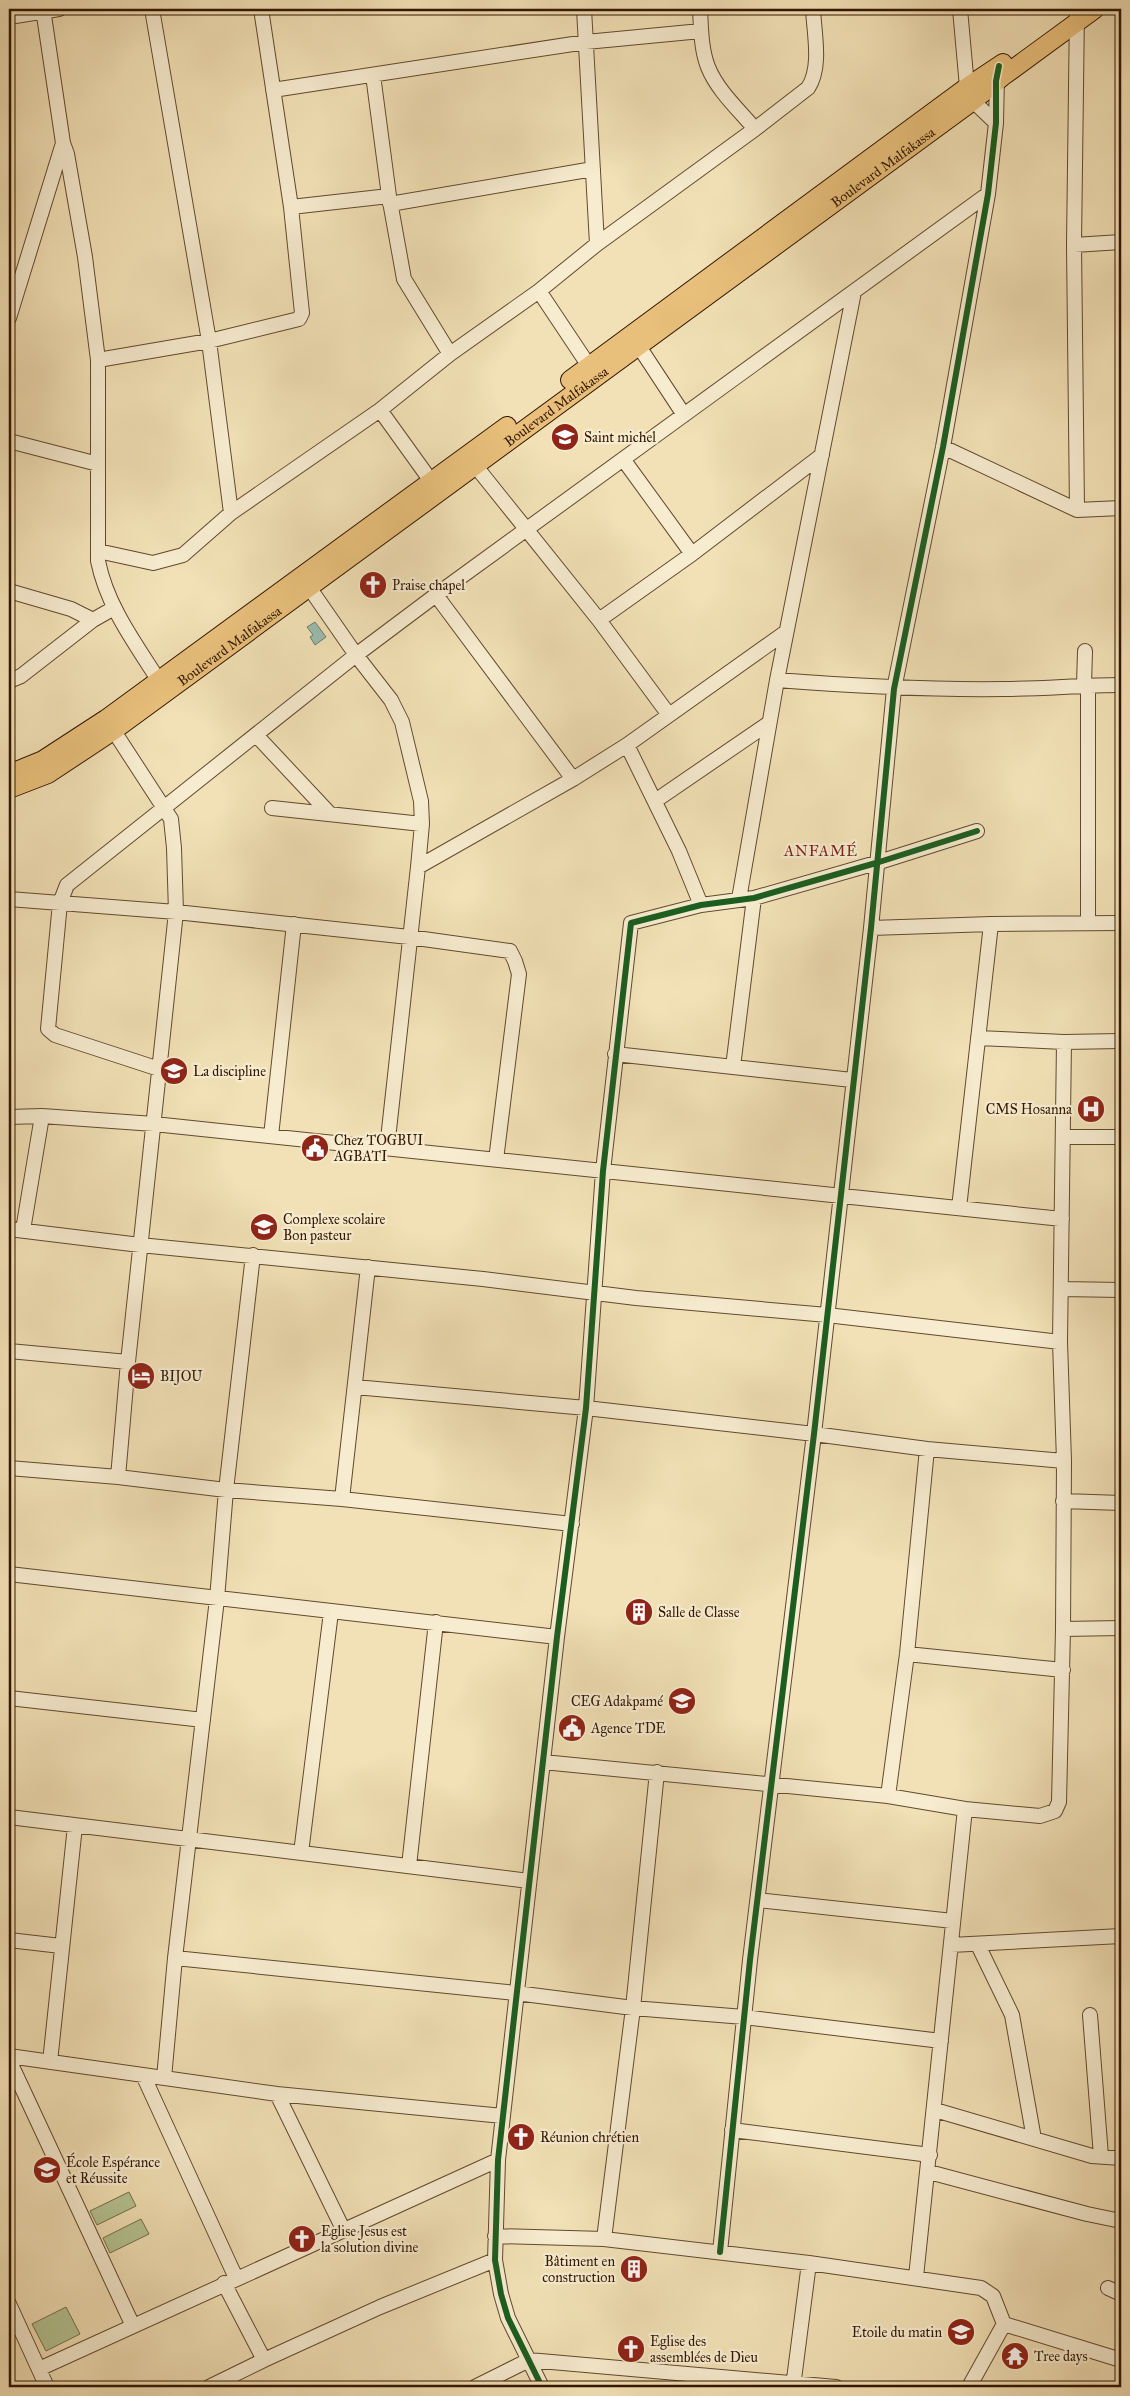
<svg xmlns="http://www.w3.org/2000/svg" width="1130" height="2396" font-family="'IM FELL Great Primer',serif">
<rect width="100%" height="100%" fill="#f2e1b6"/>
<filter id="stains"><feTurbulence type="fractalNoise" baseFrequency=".004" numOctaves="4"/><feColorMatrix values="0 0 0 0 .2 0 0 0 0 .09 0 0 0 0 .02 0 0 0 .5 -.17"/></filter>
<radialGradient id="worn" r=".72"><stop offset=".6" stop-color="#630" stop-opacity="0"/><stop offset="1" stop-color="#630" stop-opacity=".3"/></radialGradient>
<path fill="#b5c492" stroke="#746d4a" d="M129,2192L136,2206L97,2225L90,2211Z
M141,2219L149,2234L110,2253L103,2238Z
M66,2307L80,2334L46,2351L32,2324Z"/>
<path fill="#9bbdb1" stroke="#717a6b" d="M315,622L326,637L315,645L310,637L313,635L307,627Z"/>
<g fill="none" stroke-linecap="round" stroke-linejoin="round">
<defs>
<path id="minor" d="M43,9L63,143L67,154L85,257L98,360V561C107,606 135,643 159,681
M152,9L209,341L231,513
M584,9L597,244
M700,9C701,28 701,49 708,67C717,90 739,110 755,129
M960,9L967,87L973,101L996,123
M1077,9L1074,245L1077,510
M9,17L59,9
M373,75L389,196L404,279L450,354
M273,90L586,42L701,31
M390,204L593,169
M291,207L389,196
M1074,245L1121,242
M539,291L589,366
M9,318L63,143
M638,345L684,415
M98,360L209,341L299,319L302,313L291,207L261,9
M380,410L431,481
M9,441L98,464
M943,447L1077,510L1121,508
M470,459L599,620L669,715
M623,459L692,554
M98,551L153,563L183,555L231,513L380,410L450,354L539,291L597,244L755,129L808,88C822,67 814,33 813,9
M304,580L356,655L391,700L402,722L421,801L422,824L418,867L387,1148
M9,591L71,609L93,620
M436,595L573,779
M599,620L692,554L822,455
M777,680C853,686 927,690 1004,689C1043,689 1082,685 1121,685
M9,681L21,676L93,620L114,608
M1084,685L1085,651
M108,722L171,819L174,848L176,912L128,1362L118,1477
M256,735L330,814
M627,745L679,851L701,905
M655,801L769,723
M272,808L422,824
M418,867L573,779L627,745L786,632
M9,899L176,912L409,937L510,951L515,961L519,974L496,1160
M739,899L777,680L854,292
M1088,923V685
M871,928L991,924L1121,923
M978,1038L1064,1042L1121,1041
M615,1054L852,1080
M733,1067L754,898
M159,1069L55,1035L48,1029L60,903L67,885L356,655L436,595L988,194
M9,1117L42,1116L154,1124L1062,1219
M271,1136L294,924
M1065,1137H1121
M959,1208L991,924
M9,1229L140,1245L483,1279L636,1298L827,1315L1060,1342
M23,1230L42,1116
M1061,1289L1121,1290
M9,1351L128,1362
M355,1387L586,1408L814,1434L927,1449L1064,1461
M9,1468L118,1477L226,1490L342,1499L572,1524
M342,1499L368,1267
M1063,1501L1121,1503
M9,1574L557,1637
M1063,1629L1121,1628
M907,1654L1063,1670
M9,1698L203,1720
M543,1762L888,1796L965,1809L1040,1816L1055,1811L1059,1802L1063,1629L1064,1461L1060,1342L1064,1042
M888,1796L907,1654L927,1449
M9,1817L529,1881
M301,1853L331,1612
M409,1866L436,1622
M758,1900L953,1921
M9,1940L61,1946
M951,1945L1121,1936
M978,1945L1012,2015L1034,2139
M175,1958L516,1993L633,2008L744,2017L941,2041
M1090,2015L1101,2156
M9,2056L277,2094L503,2116
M9,2060L133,2326
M50,2062L75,1826
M143,2075L236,2278
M164,2078L175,1958L217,1599L226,1490L253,1255
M277,2094L343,2229
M935,2110L1092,2156L1121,2158
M732,2130L930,2155
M929,2172L1087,2214L1121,2221
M495,2236L604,2239L809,2263L981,2288L993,2296L1004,2324
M604,2239L633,2008L657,1772
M720,2252L750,1960L814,1434L871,928L894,689L943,447L988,194L996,123L997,77
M916,2277L965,1809
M224,2283L264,2360
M1108,2288L1121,2294
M9,2304L47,2387
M1004,2324L1121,2360
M39,2369L498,2160
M209,2387L264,2360L380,2307L495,2260
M475,2387L529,2360L836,2387
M542,2387L508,2318L501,2294L495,2260L498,2160L557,1637L586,1408L603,1171L631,923L701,905L754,898L876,863L977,831
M793,2387L809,2263
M969,2387L1004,2324"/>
<g id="major">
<path d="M570,380L967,87L1003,63"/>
<path d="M9,774L43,760L106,719L507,426"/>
<path id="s1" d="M9,789L48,774L113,731L973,101L1002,77L1095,9"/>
</g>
</defs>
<use href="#minor" stroke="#62492e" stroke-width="16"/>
<use href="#major" stroke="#321601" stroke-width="20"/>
<use href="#minor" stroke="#f7ecd0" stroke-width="14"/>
<use href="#major" stroke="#e9c07b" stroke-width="18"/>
<defs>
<path id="cycleway" d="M720,2252L750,1960L814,1434L871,928L894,689L943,447L988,194L996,123V81L999,66
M542,2387L508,2318L501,2294L495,2260L498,2160L557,1637L586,1408L603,1171L631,923L701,905L754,898L876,863L977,831"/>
</defs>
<use href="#cycleway" stroke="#f7ecd0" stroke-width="9"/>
<use href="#cycleway" stroke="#1b5e20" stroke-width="6"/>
</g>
<defs>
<symbol id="school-disc" viewBox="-11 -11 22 22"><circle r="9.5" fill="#8f2418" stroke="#f7ecd0"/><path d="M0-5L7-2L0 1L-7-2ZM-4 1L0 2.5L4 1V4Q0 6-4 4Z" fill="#fff"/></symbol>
<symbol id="church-disc" viewBox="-11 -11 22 22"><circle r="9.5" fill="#8f2418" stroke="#f7ecd0"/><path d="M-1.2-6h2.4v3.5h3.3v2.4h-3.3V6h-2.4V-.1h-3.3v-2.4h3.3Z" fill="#fff"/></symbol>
<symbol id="hospital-disc" viewBox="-11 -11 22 22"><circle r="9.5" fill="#8f2418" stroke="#f7ecd0"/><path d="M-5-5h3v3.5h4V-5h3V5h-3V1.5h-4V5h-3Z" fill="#fff"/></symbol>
<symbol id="civic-disc" viewBox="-11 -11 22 22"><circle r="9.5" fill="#8f2418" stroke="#f7ecd0"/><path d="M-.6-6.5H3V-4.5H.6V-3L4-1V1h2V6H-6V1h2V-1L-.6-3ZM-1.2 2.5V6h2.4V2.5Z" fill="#fff"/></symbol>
<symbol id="hotel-disc" viewBox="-11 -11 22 22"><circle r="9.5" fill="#8f2418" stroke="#f7ecd0"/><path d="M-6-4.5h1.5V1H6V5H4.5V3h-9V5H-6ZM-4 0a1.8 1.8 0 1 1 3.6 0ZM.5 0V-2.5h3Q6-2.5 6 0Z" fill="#fff"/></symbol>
<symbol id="building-disc" viewBox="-11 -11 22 22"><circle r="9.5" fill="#8f2418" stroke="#f7ecd0"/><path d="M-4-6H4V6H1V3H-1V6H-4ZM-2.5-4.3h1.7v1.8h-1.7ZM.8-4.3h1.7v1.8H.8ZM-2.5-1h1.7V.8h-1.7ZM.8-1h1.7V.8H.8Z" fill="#fff"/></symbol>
<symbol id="university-disc" viewBox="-11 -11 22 22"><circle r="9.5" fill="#8f2418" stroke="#f7ecd0"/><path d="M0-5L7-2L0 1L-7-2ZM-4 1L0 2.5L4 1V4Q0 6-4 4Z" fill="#fff"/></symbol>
<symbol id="temple-disc" viewBox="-11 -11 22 22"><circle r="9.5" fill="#8f2418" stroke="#f7ecd0"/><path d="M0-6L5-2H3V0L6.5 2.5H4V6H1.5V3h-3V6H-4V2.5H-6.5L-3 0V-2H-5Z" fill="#fff"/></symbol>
</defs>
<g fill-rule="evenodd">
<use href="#school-disc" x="549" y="421" width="32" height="32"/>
<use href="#church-disc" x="357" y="569" width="32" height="32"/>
<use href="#school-disc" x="158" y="1055" width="32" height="32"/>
<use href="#hospital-disc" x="1075" y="1093" width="32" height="32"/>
<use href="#civic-disc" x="299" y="1132" width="32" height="32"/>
<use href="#school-disc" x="248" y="1211" width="32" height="32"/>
<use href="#hotel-disc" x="125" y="1360" width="32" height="32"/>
<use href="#building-disc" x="623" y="1596" width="32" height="32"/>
<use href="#university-disc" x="666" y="1685" width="32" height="32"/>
<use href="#civic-disc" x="556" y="1712" width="32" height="32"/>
<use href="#church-disc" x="505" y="2121" width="32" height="32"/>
<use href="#school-disc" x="31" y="2154" width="32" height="32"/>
<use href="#church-disc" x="286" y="2223" width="32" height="32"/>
<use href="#building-disc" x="618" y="2253" width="32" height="32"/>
<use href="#school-disc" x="945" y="2316" width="32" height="32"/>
<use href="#church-disc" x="615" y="2333" width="32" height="32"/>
<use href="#temple-disc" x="999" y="2340" width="32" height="32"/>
</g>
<g text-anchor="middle" stroke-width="4.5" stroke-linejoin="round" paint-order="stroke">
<g font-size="14" fill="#321601" stroke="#f7ecd0">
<text dy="5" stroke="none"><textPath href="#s1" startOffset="1074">Boulevard Malfakassa</textPath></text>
<text dy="5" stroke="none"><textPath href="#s1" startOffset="669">Boulevard Malfakassa</textPath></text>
<text dy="5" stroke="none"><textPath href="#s1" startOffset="264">Boulevard Malfakassa</textPath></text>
</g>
<g font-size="14" fill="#321601" stroke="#f7ecd0" text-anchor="start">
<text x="584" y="442">Saint michel</text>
<text x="392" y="590">Praise chapel</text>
<text x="193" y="1076">La discipline</text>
<text x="1072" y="1114" text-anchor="end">CMS Hosanna</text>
<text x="334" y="1145">Chez TOGBUI<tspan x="334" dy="16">AGBATI</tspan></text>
<text x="283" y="1224">Complexe scolaire<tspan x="283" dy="16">Bon pasteur</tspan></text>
<text x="160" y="1381">BIJOU</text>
<text x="658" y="1617">Salle de Classe</text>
<text x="663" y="1706" text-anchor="end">CEG Adakpamé</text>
<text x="591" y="1733">Agence TDE</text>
<text x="540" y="2142">Réunion chrétien</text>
<text x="66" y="2167">École Espérance<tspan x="66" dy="16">et Réussite</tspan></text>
<text x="321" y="2236">Eglise Jesus est<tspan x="321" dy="16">la solution divine</tspan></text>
<text x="615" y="2266" text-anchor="end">Bâtiment en<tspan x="615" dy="16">construction</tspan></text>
<text x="942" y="2337" text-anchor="end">Etoile du matin</text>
<text x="650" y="2346">Eglise des<tspan x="650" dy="16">assemblées de Dieu</tspan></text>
<text x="1034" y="2361">Tree days</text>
</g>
<g font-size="15" letter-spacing="1" fill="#7a1f14" stroke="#f7ecd0">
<text x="821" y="856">ANFAMÉ</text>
</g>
</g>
<rect width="1130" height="2396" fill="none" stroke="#f2e1b6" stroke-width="30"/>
<rect x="10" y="10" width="1110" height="2376" fill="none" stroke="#321601" stroke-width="2.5"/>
<rect x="15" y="15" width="1100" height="2366" fill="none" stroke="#321601"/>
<rect width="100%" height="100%" filter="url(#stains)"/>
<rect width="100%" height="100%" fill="url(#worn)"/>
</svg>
